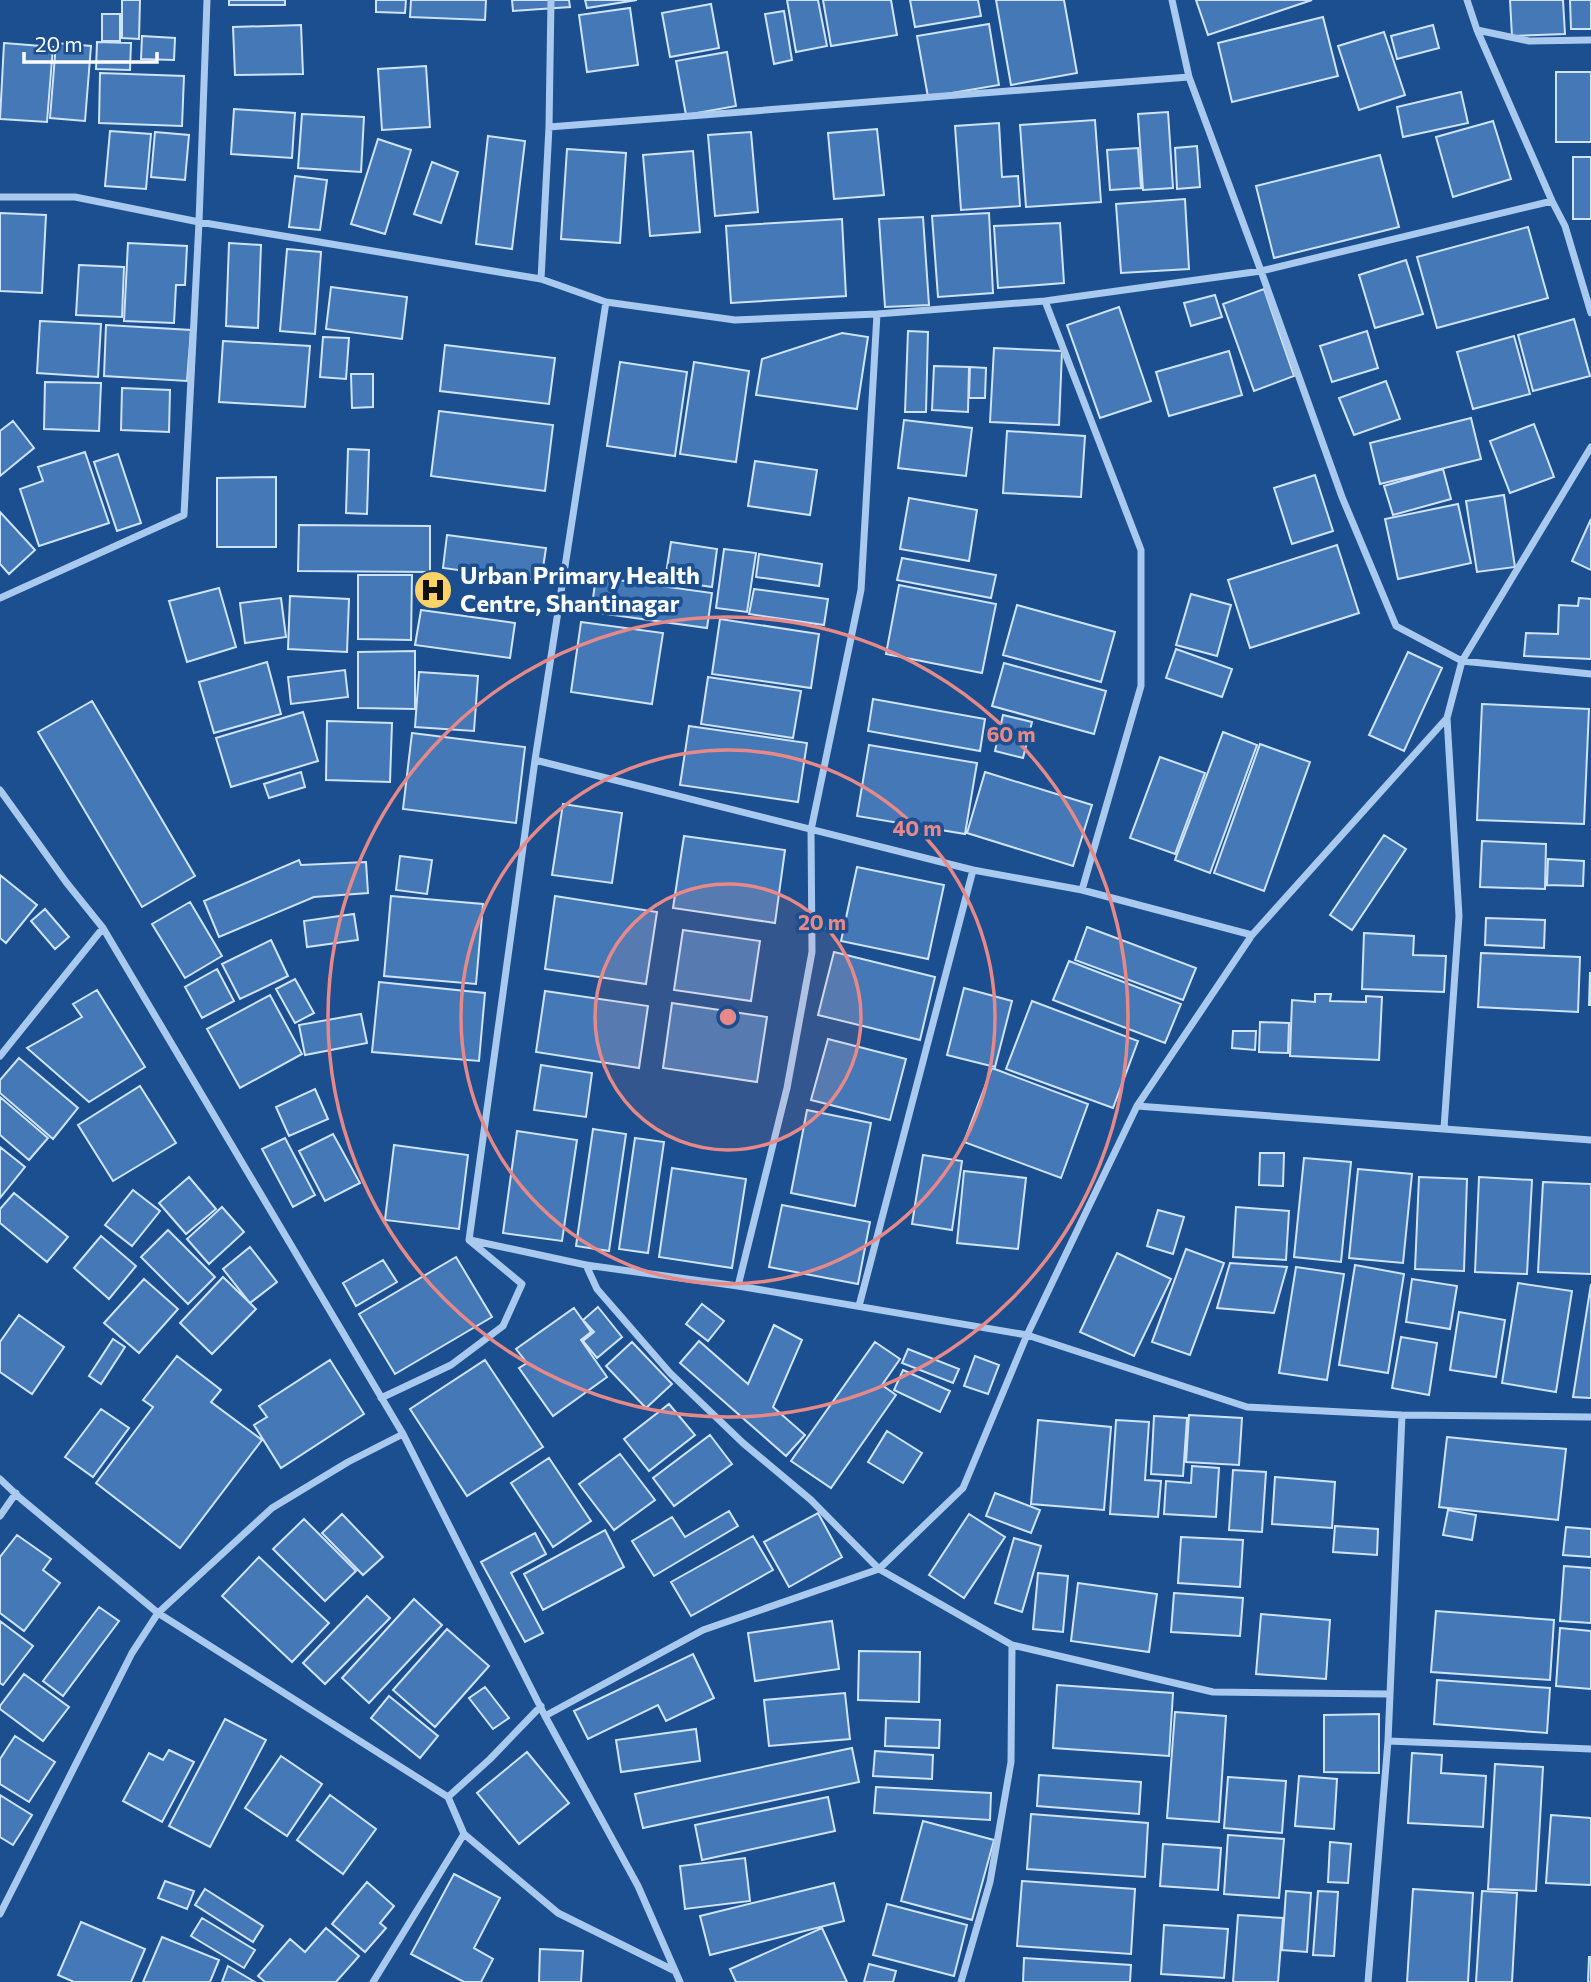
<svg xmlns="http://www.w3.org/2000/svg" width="1591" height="1982" font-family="Commissioner,sans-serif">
<rect width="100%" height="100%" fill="#1b4f8f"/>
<path fill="#4478b7" stroke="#cfe3fa" stroke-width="2" d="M122,0H140L139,39L122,38Z
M229,0H285V5H229Z
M376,0H406L405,13L376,12Z
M411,0H486L485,20L410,17Z
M512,0H569L570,7L513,11Z
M585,0H637L587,8Z
M787,0H818L827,46L796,52Z
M823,0H891L897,35L831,46Z
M910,0H978L981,16L915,27Z
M996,0H1064L1077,73L1011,85Z
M1196,0H1312L1208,35Z
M1510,0H1563L1565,34L1512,36Z
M1570,0H1591V29H1571Z
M711,4L719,48L670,57L662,13Z
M630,8L638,65L587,72L579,15Z
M784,11L792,60L774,64L765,14Z
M102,14H120V41H102Z
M1323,17L1338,76L1232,102L1218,43Z
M989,24L999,85L928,97L917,36Z
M301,25L303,74L235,75L233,27Z
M1433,25L1439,48L1397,59L1391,36Z
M1384,32L1405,95L1359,110L1338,46Z
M142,36L175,38L174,60L141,59Z
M97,42L131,43L130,70L96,69Z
M4,43L53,47L47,122L0,119Z
M56,43L91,46L85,121L50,118Z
M727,52L736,106L686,115L676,61Z
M426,66L430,127L382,130L378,69Z
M1556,72H1591V142H1556Z
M100,73L184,76L182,126L99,123Z
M1461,92L1468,123L1403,137L1397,107Z
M234,109L295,113L292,158L231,154Z
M1168,112L1173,188L1143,190L1138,114Z
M302,114L364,117L361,172L298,168Z
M1095,120L1101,202L1026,207L1020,125Z
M1493,121L1511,179L1453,197L1436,137Z
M999,123L1002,177L1018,176L1020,206L961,210L955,126Z
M877,129L884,195L834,199L828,133Z
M110,131L151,134L146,189L105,186Z
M155,132L189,135L185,180L151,177Z
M751,132L758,212L715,216L708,135Z
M488,136L525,141L512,249L476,244Z
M378,139L411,150L385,234L351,224Z
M1197,146L1200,187L1177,189L1175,148Z
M1138,148L1141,188L1110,190L1107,150Z
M567,149L626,153L620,243L561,239Z
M693,151L700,232L650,236L643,155Z
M1380,155L1399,227L1274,258L1256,186Z
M1573,157H1591V219H1573Z
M432,162L458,172L441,223L414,214Z
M295,176L327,180L320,230L289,227Z
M1185,199L1189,269L1121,273L1116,204Z
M0,213L46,215L42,293L0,291Z
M989,213L993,293L938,297L932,216Z
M923,217L929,305L885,307L879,219Z
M842,219L846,296L731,303L726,226Z
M1060,223L1064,283L998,288L994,226Z
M1528,227L1548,298L1437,328L1417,257Z
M128,243L187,246L185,285H176L174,323L124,321Z
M229,243L261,245L258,328L226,326Z
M287,249L321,252L315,334L280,331Z
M1406,260L1423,314L1375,328L1359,275Z
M79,265L124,267L122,317L76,315Z
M331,287L407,297L402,339L326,329Z
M1264,289L1294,376L1254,391L1223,304Z
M1215,295L1222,317L1191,326L1184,303Z
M1119,307L1151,401L1100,418L1067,325Z
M1574,319L1590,376L1533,391L1518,335Z
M40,321L101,324L98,377L37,373Z
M106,325L191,330L187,381L104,376Z
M908,331L928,332L926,412H905Z
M1367,331L1378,368L1332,382L1320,346Z
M842,333L868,337L857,409L756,395L762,359Z
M1514,336L1530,394L1473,409L1457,352Z
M323,337L349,338L346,379L320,377Z
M223,341L310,346L305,407L219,402Z
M445,345L555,358L549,404L440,391Z
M994,348L1062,351L1059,425L990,422Z
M1229,351L1242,395L1169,416L1156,372Z
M620,362L687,372L675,456L607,446Z
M694,362L749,371L736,462L680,454Z
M934,366L969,367L968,412L932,410Z
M970,367L986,368L985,398H969Z
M351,374H373V407L352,408Z
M1386,381L1400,419L1354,435L1339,398Z
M45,382L101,383L99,431L44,429Z
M122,388L170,390L169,432L121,430Z
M439,411L553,425L545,491L431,476Z
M1471,418L1481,459L1380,484L1370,443Z
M904,420L972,428L966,476L898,468Z
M13,421L34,448L0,476V431Z
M1534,424L1554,477L1510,493L1490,441Z
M1007,431L1085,436L1081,497L1003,493Z
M348,449L369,450L367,514L346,513Z
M85,452L109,523L39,546L20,489L43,481L38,467Z
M118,454L141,523L117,531L94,462Z
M755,461L817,470L810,515L748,506Z
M1443,469L1451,499L1393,515L1384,486Z
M1315,475L1333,531L1292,544L1274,488Z
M276,477V547H217V478Z
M1504,495L1515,567L1477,572L1466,501Z
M909,498L977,510L969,561L900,549Z
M1458,504L1471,563L1398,579L1385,519Z
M0,512L35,550L9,574L0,564Z
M1591,519V570L1572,561Z
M299,525L430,526V572L298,571Z
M447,535L546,548L541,581L443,568Z
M671,542L717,549L712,587L665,580Z
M1337,545L1359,613L1250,648L1228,580Z
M724,549L756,553L747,612L716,608Z
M759,554L822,564L819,586L756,577Z
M902,558L996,575L991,598L897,580Z
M358,575H412L411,640L358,639Z
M596,577L712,593L707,628L591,612Z
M899,585L996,604L982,673L886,654Z
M219,588L236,647L187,662L169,601Z
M754,589L828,599L824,625L749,614Z
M1191,594L1231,605L1217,656L1176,645Z
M290,596L349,599L347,652L288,649Z
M281,598L286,637L245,643L240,603Z
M1579,598L1591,599V659L1524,656L1526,633L1558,634L1559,605L1578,606Z
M1017,605L1115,632L1101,682L1003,655Z
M421,610L515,623L510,658L415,645Z
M720,619L819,634L811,688L712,674Z
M581,622L663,633L652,704L571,692Z
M1176,649L1232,669L1222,697L1166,678Z
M415,651V709L358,708V652Z
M1408,652L1442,668L1404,751L1369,735Z
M267,662L281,714L214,733L199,682Z
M1004,663L1106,691L1094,734L992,706Z
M345,670L348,697L291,704L288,677Z
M419,672L478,676L474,731L415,727Z
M708,677L801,691L793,738L701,724Z
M873,699L985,719L980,751L868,731Z
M92,701L195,876L142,907L38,732Z
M1482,704L1589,709L1584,824L1477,820Z
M303,712L318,761L231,787L216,738Z
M1003,715L1032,722L1023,758L995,751Z
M327,721L392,723L390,782L326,780Z
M689,726L807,743L798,802L680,785Z
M1223,732L1257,745L1210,873L1175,860Z
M412,733L525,747L516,823L403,809Z
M1260,744L1310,762L1264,891L1214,873Z
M869,745L977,763L965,834L857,816Z
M1160,757L1205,773L1175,854L1130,838Z
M301,772L305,787L269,798L264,784Z
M985,772L1092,805L1073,866L967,833Z
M563,804L622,813L612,883L552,875Z
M1384,835L1406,849L1352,930L1330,915Z
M684,836L785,850L775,923L673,908Z
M1482,841L1546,844L1545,889L1480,887Z
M400,856L432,860L427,894L396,890Z
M1548,859L1584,861L1583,886L1547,885Z
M299,860L301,865L366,862L368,893L314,897L219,937L204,901Z
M857,867L944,885L928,959L841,941Z
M0,875L37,905L6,943L0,938Z
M391,896L483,904L476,984L384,976Z
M555,896L657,912L646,984L545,969Z
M190,902L222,956L185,978L152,924Z
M45,909L69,937L55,949L31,921Z
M354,914L358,940L307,947L304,921Z
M1486,918L1545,920L1544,948L1485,945Z
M1087,927L1196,968L1183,1000L1075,960Z
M683,930L760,941L751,1001L674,990Z
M1364,933L1414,936L1413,955L1446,956L1444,992L1362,989Z
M271,940L288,976L240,999L222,964Z
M834,952L935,977L920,1040L818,1015Z
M1481,953L1580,957L1578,1012L1478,1007Z
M1069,961L1181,1004L1165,1043L1053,1000Z
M217,969L234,1001L202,1018L185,987Z
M1590,973H1591V1005H1589Z
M295,979L314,1013L295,1023L276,989Z
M379,982L485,993L479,1061L372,1052Z
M964,988L1012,1001L995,1067L947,1055Z
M97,990L145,1067L89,1102L27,1048L82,1017L73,1004Z
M545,991L648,1006L639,1068L536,1052Z
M1315,994H1331L1330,1001L1366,1002V996L1382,997L1379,1060L1290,1056L1292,1000L1315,1002Z
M270,995L302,1054L240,1088L207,1029Z
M1032,1001L1138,1041L1113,1108L1006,1069Z
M672,1003L767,1017L757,1082L663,1068Z
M361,1014L367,1043L305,1055L299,1025Z
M1260,1022L1289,1023L1288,1053L1259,1052Z
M1233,1031H1256L1255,1050L1232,1048Z
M828,1039L906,1059L890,1120L811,1100Z
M19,1058L78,1108L53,1139L0,1093V1080Z
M541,1065L592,1073L586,1117L534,1110Z
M992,1068L1088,1104L1061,1178L964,1142Z
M140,1086L176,1143L113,1181L78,1125Z
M315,1089L328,1119L289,1136L276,1107Z
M0,1097L48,1138L29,1160L0,1135Z
M807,1110L871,1123L855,1206L791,1193Z
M593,1129L626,1134L609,1251L576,1246Z
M517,1131L577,1140L562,1241L503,1233Z
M333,1134L360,1183L325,1201L299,1151Z
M285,1138L315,1195L293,1207L262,1149Z
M635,1138L664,1142L648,1253L619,1249Z
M394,1145L468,1155L459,1229L385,1220Z
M0,1147L25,1167L0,1198Z
M1260,1153H1284L1283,1186L1259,1185Z
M923,1155L962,1161L952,1230L912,1224Z
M1304,1158L1351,1162L1341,1262L1294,1257Z
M672,1168L746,1179L732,1268L659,1257Z
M1358,1169L1412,1174L1403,1263L1349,1258Z
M964,1171L1026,1178L1018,1249L957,1243Z
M189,1177L216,1209L186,1234L159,1203Z
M1419,1177L1467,1179L1464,1271L1415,1269Z
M1479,1177L1532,1180L1527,1274L1475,1272Z
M1543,1182L1591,1184V1274L1538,1272Z
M133,1190L160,1211L132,1246L105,1225Z
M14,1193L68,1237L47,1262L0,1223V1209Z
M782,1205L870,1222L858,1284L769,1267Z
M222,1207L244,1232L209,1264L187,1239Z
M1236,1207L1289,1211L1286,1260L1233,1257Z
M1158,1210L1184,1217L1173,1254L1147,1246Z
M168,1230L215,1277L188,1304L141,1257Z
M101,1236L136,1266L109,1299L74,1268Z
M250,1247L277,1282L250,1303L223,1269Z
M1186,1249L1224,1263L1190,1355L1152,1342Z
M1117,1253L1171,1279L1134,1356L1080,1332Z
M456,1257L492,1317L395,1374L359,1314Z
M383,1260L397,1282L356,1306L343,1283Z
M1230,1263L1287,1267L1274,1313L1217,1308Z
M1355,1265L1404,1274L1388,1373L1339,1365Z
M1296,1267L1344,1274L1327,1380L1279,1373Z
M223,1277L256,1309L212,1354L180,1323Z
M144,1279L178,1309L139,1353L104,1323Z
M1412,1279L1457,1286L1450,1329L1406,1322Z
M1518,1283L1572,1291L1556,1392L1502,1383Z
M1591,1284V1398L1573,1397Z
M702,1304L724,1321L708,1341L686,1324Z
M598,1307L622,1337L597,1358L583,1341L594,1332L583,1320Z
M574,1308L591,1332L581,1340L607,1377L553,1416L519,1368L527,1363L516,1349Z
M1459,1312L1505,1320L1496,1377L1450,1370Z
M19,1315L64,1347L32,1394L0,1372V1342Z
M774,1325L802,1340L773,1407L805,1435L786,1456L680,1363L699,1341L748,1384Z
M1401,1337L1437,1343L1429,1395L1392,1388Z
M113,1339L125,1347L101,1384L89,1376Z
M632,1342L672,1384L646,1408L606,1366Z
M875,1342L900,1359L882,1385L896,1395L831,1488L791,1461Z
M908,1349L959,1369L953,1383L902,1363Z
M177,1356L221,1390L211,1402L262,1440L180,1548L96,1483L153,1407L143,1400Z
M975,1356L999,1365L988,1394L964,1386Z
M330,1360L364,1414L281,1468L254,1425L267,1417L259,1406Z
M485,1360L543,1447L467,1496L410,1409Z
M903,1370L950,1391L940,1412L894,1390Z
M669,1404L695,1435L649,1471L624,1439Z
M101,1409L129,1428L93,1477L65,1457Z
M1189,1415L1242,1418L1239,1465L1186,1462Z
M1154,1416L1187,1418L1183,1476L1151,1474Z
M1038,1420L1111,1427L1104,1510L1031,1504Z
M1116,1420L1149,1422L1145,1480L1161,1481L1158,1517L1110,1514Z
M887,1431L922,1453L903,1483L868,1462Z
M710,1435L732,1464L674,1506L653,1478Z
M1447,1437L1566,1449L1558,1520L1439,1507Z
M620,1454L655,1500L614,1530L579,1484Z
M549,1458L591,1521L553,1547L511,1483Z
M1192,1466L1219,1468L1216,1517L1164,1514L1166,1481L1191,1483Z
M1233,1470L1266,1472L1262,1532L1229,1530Z
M1275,1477L1335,1482L1332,1528L1272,1524Z
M995,1493L1040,1510L1031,1533L986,1516Z
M1448,1510L1476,1515L1472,1540L1443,1535Z
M729,1511L738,1526L654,1576L632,1541L672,1517L685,1537Z
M818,1513L842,1557L789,1587L764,1542Z
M342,1514L383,1557L363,1575L322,1533Z
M969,1514L1005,1537L964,1598L929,1575Z
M304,1519L356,1571L325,1601L273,1549Z
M1335,1526L1378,1529L1377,1555L1333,1552Z
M1566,1527L1591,1529V1557L1563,1555Z
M605,1530L624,1567L543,1610L524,1574Z
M535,1533L546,1554L511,1573L543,1633L525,1642L481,1562Z
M17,1535L51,1559L43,1570L60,1583L24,1631L0,1613V1557Z
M753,1536L773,1570L691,1616L671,1582Z
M1181,1537L1243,1540L1240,1587L1178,1583Z
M1014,1538L1041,1546L1022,1612L995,1603Z
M259,1557L329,1623L292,1662L222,1596Z
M1564,1566L1591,1568V1623L1560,1621Z
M1038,1573L1068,1576L1063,1632L1033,1629Z
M1078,1583L1157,1594L1149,1652L1071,1641Z
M1174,1593L1243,1598L1240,1636L1171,1632Z
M367,1596L390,1618L325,1684L303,1663Z
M414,1599L442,1625L369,1703L342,1678Z
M99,1607L119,1621L63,1696L43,1681Z
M1436,1611L1554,1620L1550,1680L1431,1672Z
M1261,1614L1330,1620L1326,1679L1256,1674Z
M0,1621L33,1646L3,1685L0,1683Z
M832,1621L839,1669L755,1681L748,1633Z
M1560,1628L1591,1631V1689L1556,1686Z
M447,1629L489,1666L435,1727L393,1690Z
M859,1651L920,1652L919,1702L858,1700Z
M693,1654L714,1698L666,1721L658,1705L588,1739L574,1711Z
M24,1674L69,1707L43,1741L0,1709V1706Z
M1437,1680L1550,1688L1547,1733L1434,1724Z
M1057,1685L1173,1693L1169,1756L1053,1748Z
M485,1687L509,1718L493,1729L469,1698Z
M845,1693L850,1739L769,1746L764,1700Z
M389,1696L438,1736L420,1758L371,1718Z
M1175,1712L1226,1716L1219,1822L1167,1818Z
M1379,1714V1773L1324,1772V1715Z
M886,1718L940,1720L939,1748L885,1746Z
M225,1719L266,1740L210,1847L169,1826Z
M696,1729L700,1761L621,1772L616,1740Z
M15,1736L55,1762L29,1802L0,1784V1759Z
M852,1748L859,1782L643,1828L635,1794Z
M169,1750L194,1762L162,1822L123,1801L149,1753L163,1760Z
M875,1751L933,1755L932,1779L873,1776Z
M527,1752L569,1803L519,1844L477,1793Z
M1412,1753L1442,1755L1441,1773L1486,1776L1483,1827L1408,1823Z
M281,1756L322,1784L287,1836L245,1808Z
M1495,1764L1543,1767L1536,1891L1488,1889Z
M1039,1775L1141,1782L1139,1814L1037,1806Z
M1299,1776L1337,1779L1334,1829L1295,1826Z
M1228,1777L1286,1781L1282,1833L1224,1828Z
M876,1787L991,1793L990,1820L874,1813Z
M0,1795L32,1815L13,1845L0,1837Z
M330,1795L376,1829L343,1874L297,1840Z
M828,1797L835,1831L702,1860L695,1825Z
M1031,1814L1148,1823L1145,1877L1027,1869Z
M1551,1815L1591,1818V1885L1546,1883Z
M923,1821L994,1840L972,1920L901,1901Z
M1228,1835L1284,1839L1279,1898L1224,1894Z
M1330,1842L1351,1844L1348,1883L1328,1882Z
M1163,1844L1221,1848L1218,1890L1160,1886Z
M745,1858L750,1901L685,1909L680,1866Z
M454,1874L500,1898L474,1948L493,1959L481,1982H464L411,1954Z
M165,1881L194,1891L187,1909L158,1898Z
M1022,1881L1135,1889L1131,1954L1017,1946Z
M367,1882L394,1906L380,1923L386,1928L365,1952L332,1924Z
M834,1883L844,1921L710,1955L700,1916Z
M205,1889L263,1926L253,1942L195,1905Z
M1413,1889L1473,1893L1468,1982H1407Z
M1286,1891L1311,1893L1307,1952L1282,1950Z
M1318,1891L1338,1892L1334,1956L1313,1955Z
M1482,1891L1517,1893L1512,1982H1476Z
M887,1904L967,1925L954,1976L873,1955Z
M1238,1915L1283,1918L1278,1982H1233Z
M202,1918L255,1950L244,1968L191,1936Z
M81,1922L145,1949L131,1982H74L58,1975Z
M1164,1925L1228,1929L1224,1978L1161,1974Z
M326,1928L359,1956L336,1982H265L258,1976L290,1939L305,1952Z
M822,1928L847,1982H736L730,1969Z
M162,1937L219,1960L210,1982H143Z
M540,1949L583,1951L581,1982H539Z
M1589,1957H1591V1982H1588Z
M1024,1958L1131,1965L1130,1982H1023Z
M869,1964L896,1971L893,1982H864Z
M228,1966L255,1982H222Z"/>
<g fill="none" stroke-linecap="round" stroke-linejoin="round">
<path stroke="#a9c9ee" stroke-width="7" d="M1467,0L1477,30L1552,201L1565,226L1591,313
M1477,30L1529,41L1591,40
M1189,77L1261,271L1342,497L1396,626L1462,661L1591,674
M549,127L1189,77L1172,0
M0,197H75L199,222L541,279L606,302L735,320L877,314L1045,301L1261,271L1552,201
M541,279L549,127L551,0
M1045,301L1141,550V686L1082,890
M877,314L861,590L811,830L812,952L787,1088L738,1286L1027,1335L1247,1407L1402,1415L1591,1417
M0,598L184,515L199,222L207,0
M535,760L973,870L1082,890L1252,935
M0,790L66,882L103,928L403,1434L545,1716L638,1886L680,1982
M0,1056L103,928
M1137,1106L1591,1140
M1444,1128L1459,916L1447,718
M470,1240L586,1265L738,1286
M586,1265L597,1289L670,1373L743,1443L811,1500L879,1569L963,1488L1027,1335L1137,1106L1252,935L1447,718L1462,661L1591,447
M859,1306L973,870
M381,1398L451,1365L503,1326L522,1284L469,1240L535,760L606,302
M0,1479L20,1498L158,1613L272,1508L348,1462L403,1434
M0,1516L16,1493
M545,1716L703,1630L879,1569L1012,1645L1213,1692L1389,1694
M1388,1741L1591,1749
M448,1797L490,1759L541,1706
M0,1914L132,1653L158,1613L448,1797L464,1834L558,1913L675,1971
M373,1982L464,1834
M961,1982L990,1882L1011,1762L1012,1645
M1368,1982L1388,1741L1402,1415"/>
</g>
<circle cx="728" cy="1017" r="133" fill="#e88989" fill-opacity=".12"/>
<g fill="none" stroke="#e88989" stroke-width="3.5">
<circle cx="728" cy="1017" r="133"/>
<circle cx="728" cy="1017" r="267"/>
<circle cx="728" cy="1017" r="400"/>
</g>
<defs>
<symbol id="hospital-disc" viewBox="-11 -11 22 22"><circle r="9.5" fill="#ffd166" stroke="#1b4f8f"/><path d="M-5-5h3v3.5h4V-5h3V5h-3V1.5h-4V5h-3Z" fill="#111"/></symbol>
</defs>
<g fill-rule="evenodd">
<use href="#hospital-disc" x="411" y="568" width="44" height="44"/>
</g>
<g text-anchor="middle" stroke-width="7" stroke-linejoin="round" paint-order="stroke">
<g font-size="24" font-weight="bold" fill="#fff" stroke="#1b4f8f" text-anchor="start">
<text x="460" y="584">Urban Primary Health<tspan x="460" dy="28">Centre, Shantinagar</tspan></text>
</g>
</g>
<circle cx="728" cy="1017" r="10" fill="#e88989" stroke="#1b4f8f" stroke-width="3.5"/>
<g font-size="21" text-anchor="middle" font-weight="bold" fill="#e88989" stroke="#1b4f8f" stroke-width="7" stroke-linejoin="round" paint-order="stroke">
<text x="1011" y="742">60 m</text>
<text x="917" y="836">40 m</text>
<text x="822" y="930">20 m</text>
</g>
<path d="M24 52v10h133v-10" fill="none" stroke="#ffffff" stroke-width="3.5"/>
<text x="35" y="52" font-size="21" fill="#ffffff" stroke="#1b4f8f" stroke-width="5" paint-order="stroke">20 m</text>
</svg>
